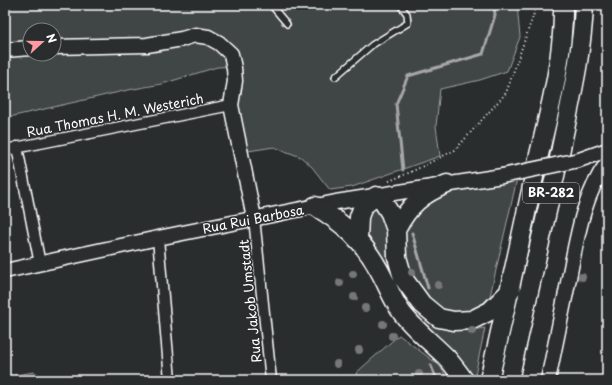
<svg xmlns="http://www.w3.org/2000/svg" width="612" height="385" font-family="'Playpen Sans',sans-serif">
<rect width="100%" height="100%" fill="#2a2d2e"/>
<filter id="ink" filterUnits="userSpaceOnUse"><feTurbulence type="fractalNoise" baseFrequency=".025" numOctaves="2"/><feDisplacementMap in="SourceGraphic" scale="8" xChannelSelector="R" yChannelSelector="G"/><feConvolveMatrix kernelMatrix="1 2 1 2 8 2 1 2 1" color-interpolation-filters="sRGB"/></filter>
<g filter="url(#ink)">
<path fill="#414445" stroke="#a0a2a2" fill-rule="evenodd" d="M5,5H517L520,37L507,71L480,80L440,89L436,126L440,156L352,187L330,190L312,167L301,157L274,147L248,151L236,107L241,66L217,67L162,84L128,90L5,118ZM30,30H54V54H30Z
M517,179L490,296L478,309L454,316L437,310L410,278L402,243L406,222L432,198L451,192Z
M373,205L381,210L391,236L437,325C459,332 463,332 485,328L474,380H472L415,325L365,240L366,211Z
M399,335L440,366L448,380H360L356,373Z
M34,372L50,380H5V377Z"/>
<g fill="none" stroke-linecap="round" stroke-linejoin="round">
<path stroke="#a6a7a7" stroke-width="3" d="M403,170L396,104L408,76L483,54L495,15L494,5
M412,233L428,288
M431,366L437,380"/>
<defs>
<path id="lane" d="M271,5L287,24
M335,77L372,45L408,23L407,14L400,5"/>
<path id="street" d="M17,147L40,264
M5,150L231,105
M254,218L271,380
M158,238L170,380"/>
<path id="secondary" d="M54,47L147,45L182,39L195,35L208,37L219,43L231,54L234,68L235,81L231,105L254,218
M5,50L30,48
M579,160L607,150
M5,271L158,238L336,202L502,176
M548,380C555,346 562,312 569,278C577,238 583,196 607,163"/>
<path id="highway" d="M315,206C343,223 363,240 379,270C387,284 392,299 402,313C415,330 432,343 447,358C453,365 459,373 464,380
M396,230C409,205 422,194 447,184
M358,239L359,217L363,206L376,196L383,202L390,213L396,230L397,257L403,278L422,304L439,318L454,321L472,320L490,311L511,290
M489,380C506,308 521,236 537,163C549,112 564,58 563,5
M509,380C526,306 543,232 559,158C569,107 582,57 584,5"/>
</defs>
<use href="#lane" stroke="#fff" stroke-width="8"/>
<use href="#street" stroke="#fff" stroke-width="13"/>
<use href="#secondary" stroke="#fff" stroke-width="17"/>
<use href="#highway" stroke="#fff" stroke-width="21"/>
<path stroke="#fff" stroke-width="2" stroke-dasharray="1 3" stroke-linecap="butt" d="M389,181L411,172L455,150L506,93L537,5"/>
<use href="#lane" stroke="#2a2d2e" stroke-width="5"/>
<use href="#street" stroke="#2a2d2e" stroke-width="10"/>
<use href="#secondary" stroke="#2a2d2e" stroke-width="14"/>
<use href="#highway" stroke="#2a2d2e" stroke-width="18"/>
<defs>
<path id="secondary-bridge" d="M502,176L579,160"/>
</defs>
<use href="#secondary-bridge" stroke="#fff" stroke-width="17" stroke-linecap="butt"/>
<use href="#secondary-bridge" stroke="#2a2d2e" stroke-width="14"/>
</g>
<g fill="#757778">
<circle cx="412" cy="272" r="4"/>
<circle cx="353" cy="274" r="4"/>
<circle cx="582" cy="277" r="4"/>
<circle cx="340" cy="283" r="4"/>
<circle cx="438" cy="285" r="4"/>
<circle cx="354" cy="297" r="4"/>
<circle cx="365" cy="308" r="4"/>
<circle cx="383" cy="324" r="4"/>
<circle cx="472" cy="331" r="4"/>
<circle cx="392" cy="336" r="4"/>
<circle cx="359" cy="350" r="4"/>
<circle cx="337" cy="364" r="4"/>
<circle cx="419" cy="374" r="4"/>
</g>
</g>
<g text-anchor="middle" stroke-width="3" stroke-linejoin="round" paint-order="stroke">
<rect fill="#2a2d2e" stroke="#bfc0c0" stroke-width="1" x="523" y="183" width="56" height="20" rx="3"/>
<g font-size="12" font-weight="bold" fill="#fff">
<text x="551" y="197">BR-282</text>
</g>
<g font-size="13" fill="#fff" stroke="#2a2d2e">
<text transform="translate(115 115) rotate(-11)" y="5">Rua Thomas H. M. Westerich</text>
<text transform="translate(253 219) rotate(-11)" y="5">Rua Rui Barbosa</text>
<text transform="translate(250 301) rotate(-96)" y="5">Rua Jakob Umstadt</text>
</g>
</g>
<rect width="612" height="385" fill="none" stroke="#2a2d2e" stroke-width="20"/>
<rect x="10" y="10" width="592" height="365" fill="none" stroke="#fff" stroke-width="1.5" filter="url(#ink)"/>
<g transform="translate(42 42) rotate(69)"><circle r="19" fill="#2a2d2e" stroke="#7f8182"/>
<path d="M0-3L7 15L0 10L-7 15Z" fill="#ff9aa2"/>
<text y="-6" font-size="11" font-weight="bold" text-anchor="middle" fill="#ffffff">N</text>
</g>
</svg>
